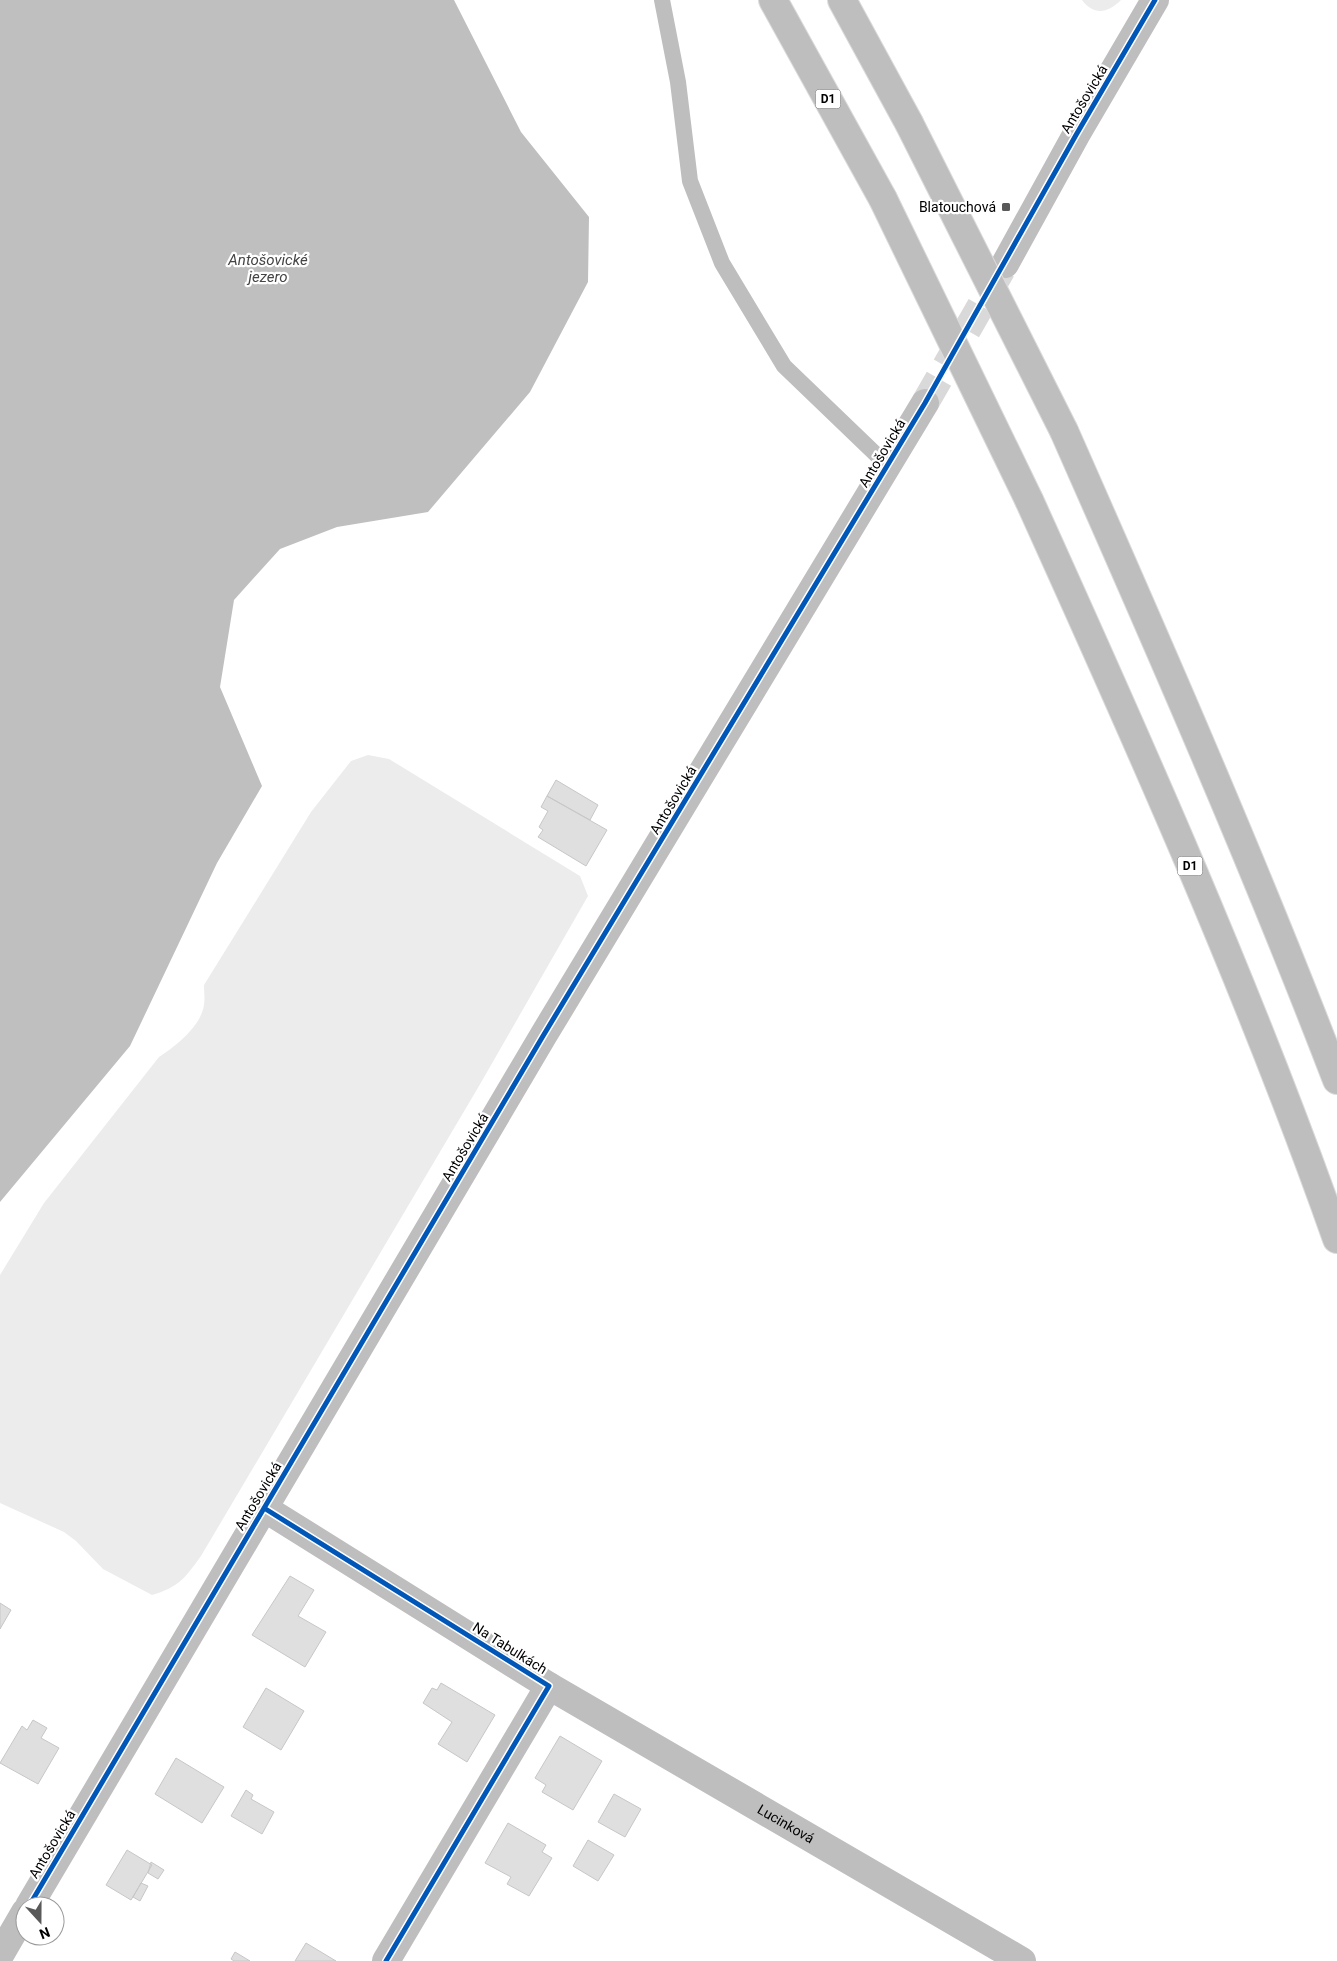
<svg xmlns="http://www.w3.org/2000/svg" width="1337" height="1961" font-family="Roboto,sans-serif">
<rect width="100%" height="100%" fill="#fff"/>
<path fill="#ececec" d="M1082,0H1121C1108,13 1094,16 1082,0Z
M368,755L389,759L580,876L588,896L479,1086L201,1556C185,1578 179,1587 152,1595L103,1569L76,1541L64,1532L0,1503V1275L44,1203L159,1057C176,1046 201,1026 204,1005C205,999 204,991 204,985L311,812L351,761Z"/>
<path fill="#bfbfbf" d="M0,0H454L521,132L589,217L588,282L530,392L428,512L337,527L280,549L234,600L220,687L262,786L217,863L130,1046L0,1202Z"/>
<path fill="#dfdfdf" stroke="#c7c7c7" d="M556,780L598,805L590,820L547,796Z
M547,796L607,830L586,866L538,837L543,830L539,827L548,811L541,807Z
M290,1576L314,1590L298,1616L326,1632L305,1667L252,1635Z
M0,1603L11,1610L0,1629Z
M441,1683L495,1715L467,1762L438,1744L452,1722L423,1703L432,1688L437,1690Z
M266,1688L304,1711L281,1750L243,1727Z
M33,1720L47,1728L41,1738L59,1748L38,1784L0,1763L22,1726L27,1730Z
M560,1736L602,1761L573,1810L542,1792L546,1785L535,1778Z
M176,1758L224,1787L202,1823L155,1794Z
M246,1790L253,1795L251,1799L274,1812L262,1834L231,1816Z
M614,1794L641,1809L625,1837L598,1822Z
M508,1823L546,1845L542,1852L552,1858L529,1896L507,1884L511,1877L485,1863Z
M588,1840L614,1855L598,1881L573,1866Z
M127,1850L152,1865L131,1900L106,1885Z
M151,1862L164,1870L158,1879L148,1873Z
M141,1883L148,1886L140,1901L133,1897Z
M306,1943L336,1961H295Z
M235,1952L250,1961H234L231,1959Z"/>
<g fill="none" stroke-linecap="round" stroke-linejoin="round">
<path stroke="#d9d9d9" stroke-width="28" stroke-dasharray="28 14" stroke-linecap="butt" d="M925,403L1002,269"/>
<defs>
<path id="motorway" d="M773,0L883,199
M842,0L909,123
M1064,431C1159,646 1253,861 1337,1080
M1029,500C1139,743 1248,987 1337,1239"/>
</defs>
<use href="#motorway" stroke="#dbdbdb" stroke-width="30"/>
<path stroke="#bebebe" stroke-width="16" d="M662,0L678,82L690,181L722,263L784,366L887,465"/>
<g stroke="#bebebe" stroke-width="28">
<path d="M264,1508L549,1686L386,1961"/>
<path id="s1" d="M549,1686L1022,1961"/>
</g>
<path stroke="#bebebe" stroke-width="28" d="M1005,264L1076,135L1155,0
M29,1906L543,1036L925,403
M0,1955L25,1912"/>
<use href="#motorway" stroke="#bebebe" stroke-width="28"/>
<defs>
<path id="motorway-bridge" d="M909,123L1064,431
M883,199L1029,500"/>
</defs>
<use href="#motorway-bridge" stroke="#dbdbdb" stroke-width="30" stroke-linecap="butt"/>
<use href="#motorway-bridge" stroke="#bebebe" stroke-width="28"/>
<defs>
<path id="cycleway" d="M264,1508L549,1686L386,1961
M29,1906L543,1036L925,403L1076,135L1155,0"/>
</defs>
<use href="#cycleway" stroke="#fff" stroke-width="8"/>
<use href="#cycleway" stroke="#0057b8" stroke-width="5"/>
</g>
<rect fill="#595959" stroke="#fff" stroke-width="2" x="1001" y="202" width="10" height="10" rx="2.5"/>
<g text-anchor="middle" stroke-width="4.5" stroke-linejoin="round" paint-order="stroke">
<g fill="#fff" stroke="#4c4c4c" stroke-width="1">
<rect x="815.5" y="89.5" width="25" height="19" rx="4"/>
<rect x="1177.5" y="856.5" width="25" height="19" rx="4"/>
</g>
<g font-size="12" font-weight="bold" fill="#000">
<text x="828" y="103">D1</text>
<text x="1190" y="870">D1</text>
</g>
<g font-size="14" fill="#000" stroke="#fff">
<text transform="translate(1084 99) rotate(-59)" y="5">Antošovická</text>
<text transform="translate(882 453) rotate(-59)" y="5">Antošovická</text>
<text transform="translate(673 800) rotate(-59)" y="5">Antošovická</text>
<text transform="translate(465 1147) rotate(-59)" y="5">Antošovická</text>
<text transform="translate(258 1496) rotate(-59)" y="5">Antošovická</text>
<text transform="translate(510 1648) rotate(32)" y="5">Na Tabulkách</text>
<text dy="5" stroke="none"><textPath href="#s1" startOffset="274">Lucinková</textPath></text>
<text transform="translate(52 1844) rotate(-59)" y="5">Antošovická</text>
</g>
<g font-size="14" fill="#000" stroke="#fff" text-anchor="end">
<text x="996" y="212">Blatouchová</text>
</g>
<g font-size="15" font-style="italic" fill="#444" stroke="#fff">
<text x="268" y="265">Antošovické<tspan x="268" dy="17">jezero</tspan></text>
</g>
</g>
<g transform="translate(40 1921) rotate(159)"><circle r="24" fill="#ffffff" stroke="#999999"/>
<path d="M0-4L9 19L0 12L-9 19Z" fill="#595959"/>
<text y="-8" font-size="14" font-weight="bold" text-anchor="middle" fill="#000000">N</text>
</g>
</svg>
